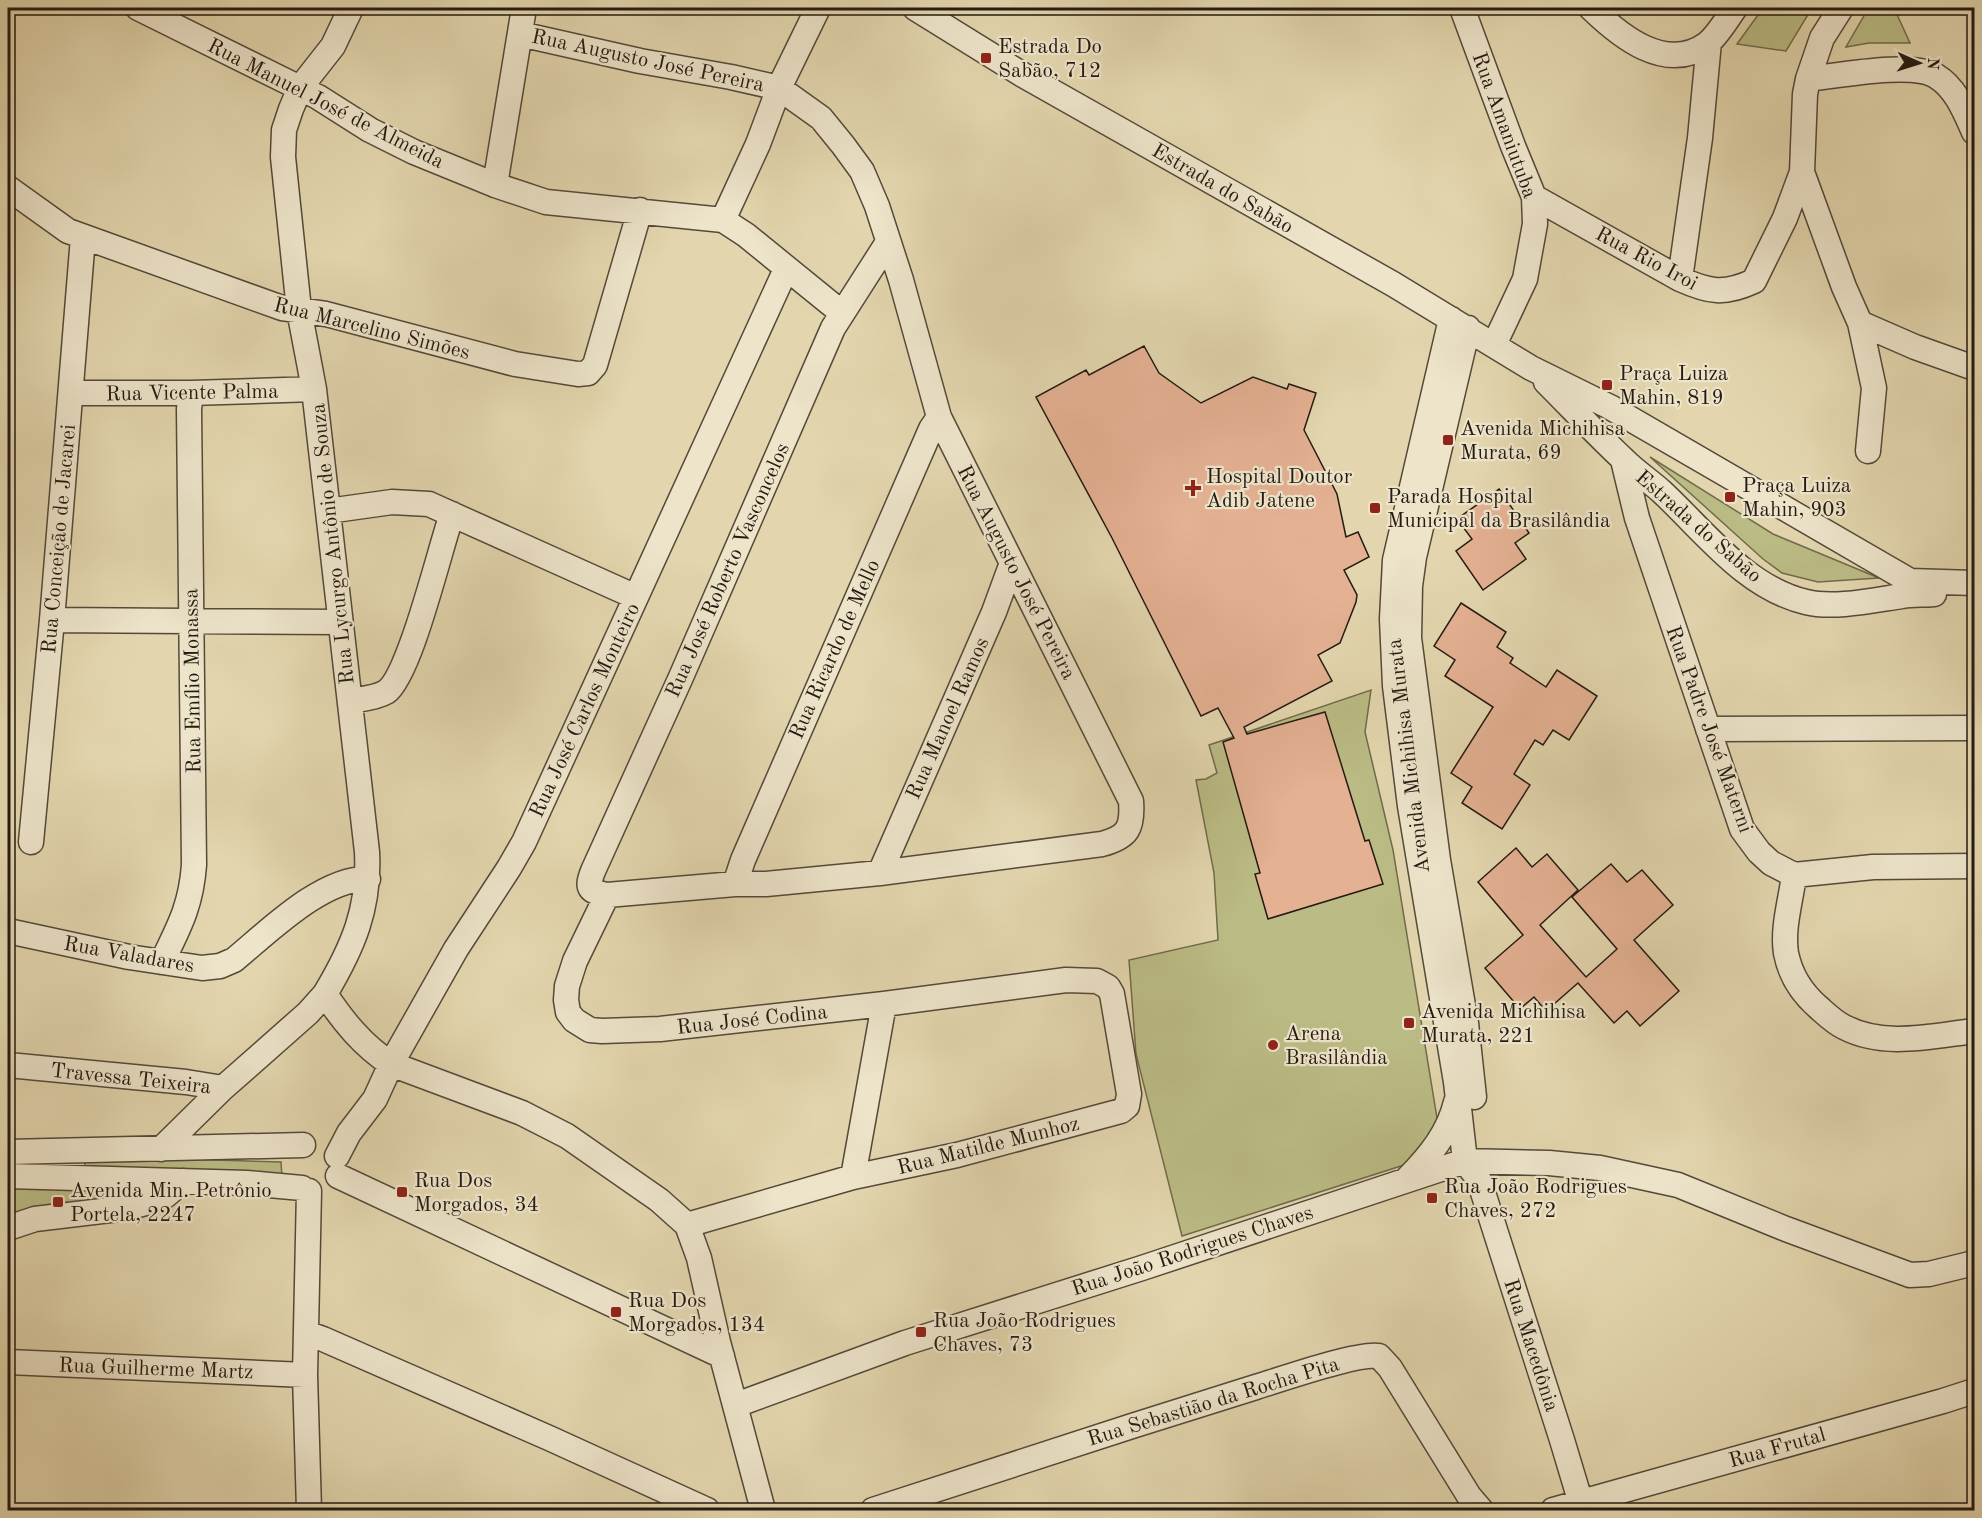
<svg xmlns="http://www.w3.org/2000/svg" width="1982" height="1518" font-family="'Old Standard TT',serif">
<rect width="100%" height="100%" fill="#e3d6ae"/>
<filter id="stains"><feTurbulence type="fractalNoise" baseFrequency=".00333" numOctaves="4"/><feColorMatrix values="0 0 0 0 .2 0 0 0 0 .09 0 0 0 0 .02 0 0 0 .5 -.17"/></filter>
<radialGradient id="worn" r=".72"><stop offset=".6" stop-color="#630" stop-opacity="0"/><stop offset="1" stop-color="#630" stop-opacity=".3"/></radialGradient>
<path fill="#bbbc85" stroke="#706b4c" stroke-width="1.5" d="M1763,8H1812L1786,51L1737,44Z
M1872,8H1894L1910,43H1869L1846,47L1865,14Z
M1650,457L1773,534L1879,578L1818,582L1782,573L1763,559Z
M1371,690L1365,732L1393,850L1438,1124L1404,1165L1182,1236L1136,1054L1129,960L1218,940L1214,873L1196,780L1206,779L1217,773L1209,745Z
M85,1156L281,1162L282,1177L85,1172Z
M8,1177L82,1178L162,1200L8,1227Z"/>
<path fill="#e4b193" stroke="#241a12" stroke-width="1.5" d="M1144,346L1159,373L1201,403L1253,377L1287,389L1289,384L1316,393L1304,430L1337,494L1346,537L1358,532L1369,557L1344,570L1357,595L1356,602L1340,643L1318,655L1332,681L1244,727L1247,734L1325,712L1365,841L1369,840L1383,884L1268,919L1255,874L1260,873L1223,742L1234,738L1218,708L1201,716L1112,538L1036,397L1086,370L1089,375Z
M1499,489L1529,533L1515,543L1526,559L1483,590L1456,551L1472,539L1457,519Z
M1461,603L1506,632L1497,647L1513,658L1510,663L1546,687L1557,670L1597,696L1569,740L1553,730L1543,745L1535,740L1514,774L1530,785L1502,829L1462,803L1472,787L1451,773L1493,707L1445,676L1455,660L1434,646Z
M1516,848L1532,867L1547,854L1578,890L1540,925L1586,977L1617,949L1572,897L1611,864L1627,882L1642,870L1673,905L1634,940L1679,991L1640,1026L1627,1011L1614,1023L1578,983L1546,1011L1534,997L1520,1009L1485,968L1523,935L1478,882Z"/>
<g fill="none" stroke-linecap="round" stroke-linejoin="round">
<defs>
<path id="minor" d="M138,8L318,97L370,130L414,152L495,185L546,202L723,220L746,235L842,313
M351,8L333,46L300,88L291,109L284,130L283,157L299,310L314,389L367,852C370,908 353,947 325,994C343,1021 363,1046 391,1064L522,1113L567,1136L659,1200L687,1225L699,1258L718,1342L763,1510
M915,8L1023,75L1393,284L1531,368L1610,407L1910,581L1974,583
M1462,8L1513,146L1534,197L1535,224L1525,279L1494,345
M1591,8C1620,36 1666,74 1707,44C1718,35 1727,19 1735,8
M1841,8L1822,38L1808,79L1805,94L1802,172L1844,287L1860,323L1874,388L1868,451
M520,34L640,61L731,77L779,88L821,118L843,145L862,171L877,206L901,280L939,417L1131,801C1133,828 1128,837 1102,844L880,873L766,884H735L607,895C589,891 586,889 593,871L681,677L833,328L888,242
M1808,79C1837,76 1912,61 1936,76C1956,88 1965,112 1974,132
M495,185L524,8
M8,188L68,231L282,308L326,314L515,364L578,374L588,373L595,365L640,210
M1534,197L1680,279C1709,292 1724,295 1754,281L1785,218L1802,172
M723,220L758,144L779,88L818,8
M1680,279L1700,138L1709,42
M1451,319L1395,560L1392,619L1395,686L1410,806L1456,1082L1465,1161L1479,1180L1562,1440L1583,1510
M1860,323L1915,347L1974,368
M1468,328L1414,557L1410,586L1409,638L1438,860L1466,1023L1474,1097
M1546,382C1572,408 1597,435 1624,460C1636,472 1650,481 1662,492C1705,532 1746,588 1806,602C1834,609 1874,600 1902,596C1912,594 1923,595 1934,594
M71,393H191L314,389
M1623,460L1637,518L1742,829L1759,852L1771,863L1794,875L1873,867L1974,866
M328,511L392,502L429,504L636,597
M52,620L340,622
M350,701C361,699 376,698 386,692C410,676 440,548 452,514
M1708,729L1974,728
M31,842L52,620L83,237
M880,873L994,612L1012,563
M1794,875C1791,900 1782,928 1786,953C1790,974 1802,993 1818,1007C1826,1014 1834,1022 1844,1027C1884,1048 1931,1036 1974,1031
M735,884L743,860L931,429L939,417
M607,895L575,961L567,986L566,1000L568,1012L574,1020L590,1030L602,1031L660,1029L884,1004L1066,980L1097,981L1108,987L1112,994L1129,1094L1127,1106L1121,1111L957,1155L853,1177L687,1225
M8,931L129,957L202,968L220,966L234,960C268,932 323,877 368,879
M162,962C179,927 191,906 194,865L189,409L191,393
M8,1065L186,1082L223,1088L308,1013L325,994
M161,1149L223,1088
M8,1152L303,1145
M337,1156L349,1133L375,1099L391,1064L456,949L509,868L524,842L786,269
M8,1176L247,1183L302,1188
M338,1176L722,1356
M853,1177L884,1004
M1408,1178C1430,1156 1449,1132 1456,1102
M309,1191L305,1375L309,1510
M8,1228L35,1219L127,1208L146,1203L165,1196L183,1181
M306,1333L323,1339L549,1438L707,1510
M8,1362L305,1375
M736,1405L905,1343L1142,1268L1465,1161L1549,1163L1600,1168L1678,1185L1786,1229L1910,1275L1929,1274L1974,1263
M873,1510C1000,1468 1128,1427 1256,1387C1279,1380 1359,1352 1379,1356L1390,1368L1469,1496L1481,1510
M1553,1510L1943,1401L1974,1391"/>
</defs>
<use href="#minor" stroke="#544939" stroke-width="27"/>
<use href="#minor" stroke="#ede4ca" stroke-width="24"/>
</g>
<g fill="#8f2418" stroke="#ede4ca" stroke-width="2">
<rect x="980" y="52" width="12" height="12" rx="3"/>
<rect x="1601" y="379" width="12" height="12" rx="3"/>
<rect x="1442" y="434" width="12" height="12" rx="3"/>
<path d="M1190 479h6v6h6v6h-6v6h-6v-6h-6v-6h6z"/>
<rect x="1724" y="491" width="12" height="12" rx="3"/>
<rect x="1369" y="502" width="12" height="12" rx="3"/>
<rect x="1403" y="1017" width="12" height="12" rx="3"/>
<circle cx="1273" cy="1045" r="6"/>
<rect x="396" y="1186" width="12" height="12" rx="3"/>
<rect x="1426" y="1192" width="12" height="12" rx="3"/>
<rect x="52" y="1196" width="12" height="12" rx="3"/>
<rect x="610" y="1306" width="12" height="12" rx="3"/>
<rect x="915" y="1326" width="12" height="12" rx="3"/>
</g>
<g text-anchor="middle" stroke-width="4.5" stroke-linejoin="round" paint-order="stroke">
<g font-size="21" fill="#241a12" stroke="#ede4ca" text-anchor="start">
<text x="998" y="53">Estrada Do<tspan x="998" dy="24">Sabão, 712</tspan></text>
<text x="1619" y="380">Praça Luiza<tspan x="1619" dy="24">Mahin, 819</tspan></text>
<text x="1460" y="435">Avenida Michihisa<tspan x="1460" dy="24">Murata, 69</tspan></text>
<text x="1206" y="483">Hospital Doutor<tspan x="1206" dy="24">Adib Jatene</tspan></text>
<text x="1742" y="492">Praça Luiza<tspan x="1742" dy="24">Mahin, 903</tspan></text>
<text x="1387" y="503">Parada Hospital<tspan x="1387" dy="24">Municipal da Brasilândia</tspan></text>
<text x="1421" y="1018">Avenida Michihisa<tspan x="1421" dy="24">Murata, 221</tspan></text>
<text x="1285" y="1040">Arena<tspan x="1285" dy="24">Brasilândia</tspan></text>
<text x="414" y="1187">Rua Dos<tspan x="414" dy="24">Morgados, 34</tspan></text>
<text x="1444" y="1193">Rua João Rodrigues<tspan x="1444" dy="24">Chaves, 272</tspan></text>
<text x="70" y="1197">Avenida Min. Petrônio<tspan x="70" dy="24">Portela, 2247</tspan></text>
<text x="628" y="1307">Rua Dos<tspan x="628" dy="24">Morgados, 134</tspan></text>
<text x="933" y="1327">Rua João Rodrigues<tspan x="933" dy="24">Chaves, 73</tspan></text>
</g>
<g font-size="21" fill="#241a12" stroke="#ede4ca">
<text transform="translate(648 60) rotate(12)" y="7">Rua Augusto José Pereira</text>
<text transform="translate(326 103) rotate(27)" y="7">Rua Manuel José de Almeida</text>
<text transform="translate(1505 125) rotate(70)" y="7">Rua Amaniutuba</text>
<text transform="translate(1223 188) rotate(30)" y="7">Estrada do Sabão</text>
<text transform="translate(1647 258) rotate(28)" y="7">Rua Rio Iroi</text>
<text transform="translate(372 328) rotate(14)" y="7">Rua Marcelino Simões</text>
<text transform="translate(192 392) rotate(-1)" y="7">Rua Vicente Palma</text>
<text transform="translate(1699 526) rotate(41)" y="7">Estrada do Sabão</text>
<text transform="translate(58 539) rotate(-85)" y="7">Rua Conceição de Jacarei</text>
<text transform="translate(332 544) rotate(-96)" y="7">Rua Lycurgo Antônio de Souza</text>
<text transform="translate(727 570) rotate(-66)" y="7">Rua José Roberto Vasconcelos</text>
<text transform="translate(1017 572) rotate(63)" y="7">Rua Augusto José Pereira</text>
<text transform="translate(834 649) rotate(-66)" y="7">Rua Ricardo de Mello</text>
<text transform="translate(192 681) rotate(-91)" y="7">Rua Emílio Monassa</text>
<text transform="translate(584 710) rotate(-65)" y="7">Rua José Carlos Monteiro</text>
<text transform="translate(947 718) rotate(-66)" y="7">Rua Manoel Ramos</text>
<text transform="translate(1710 729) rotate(70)" y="7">Rua Padre José Materni</text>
<text transform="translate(1408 756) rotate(-97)" y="7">Avenida Michihisa Murata</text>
<text transform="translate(129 954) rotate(10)" y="7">Rua Valadares</text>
<text transform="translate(752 1019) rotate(-6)" y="7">Rua José Codina</text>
<text transform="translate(131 1078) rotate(6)" y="7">Travessa Teixeira</text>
<text transform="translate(988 1145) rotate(-14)" y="7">Rua Matilde Munhoz</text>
<text transform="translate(1192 1250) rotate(-18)" y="7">Rua João Rodrigues Chaves</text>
<text transform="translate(1532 1345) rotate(72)" y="7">Rua Macedônia</text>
<text transform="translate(156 1368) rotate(2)" y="7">Rua Guilherme Martz</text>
<text transform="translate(1213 1401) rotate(-17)" y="7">Rua Sebastião da Rocha Pita</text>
<text transform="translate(1777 1447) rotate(-16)" y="7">Rua Frutal</text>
</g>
</g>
<rect width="1982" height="1518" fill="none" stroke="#e3d6ae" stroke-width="30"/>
<rect x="9" y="9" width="1964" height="1500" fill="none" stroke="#241a12" stroke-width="3"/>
<rect x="15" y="15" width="1952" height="1488" fill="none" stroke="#241a12" stroke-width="1.5"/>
<g transform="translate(1919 63) rotate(93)" stroke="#ede4ca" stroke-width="4.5" paint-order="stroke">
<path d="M0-4.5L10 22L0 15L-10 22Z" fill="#241a12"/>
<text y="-9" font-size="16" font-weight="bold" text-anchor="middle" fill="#241a12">N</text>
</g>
<rect width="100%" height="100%" filter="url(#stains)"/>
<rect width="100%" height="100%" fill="url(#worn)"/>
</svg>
